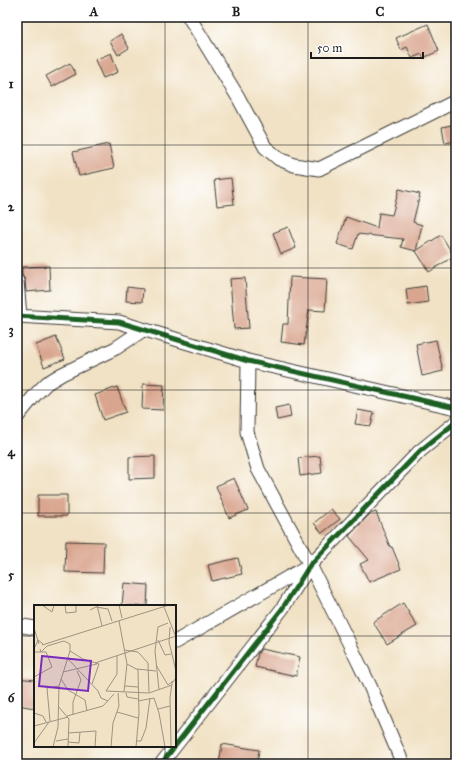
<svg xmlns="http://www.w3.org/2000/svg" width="473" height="781" font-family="'IM FELL Great Primer',serif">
<rect width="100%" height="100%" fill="#fff"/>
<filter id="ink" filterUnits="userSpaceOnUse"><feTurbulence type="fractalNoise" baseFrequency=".025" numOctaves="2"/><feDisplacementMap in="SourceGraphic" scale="8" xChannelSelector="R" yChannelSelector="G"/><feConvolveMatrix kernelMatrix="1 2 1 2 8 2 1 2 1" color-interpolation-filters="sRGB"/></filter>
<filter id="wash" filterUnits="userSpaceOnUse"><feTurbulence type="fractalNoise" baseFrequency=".012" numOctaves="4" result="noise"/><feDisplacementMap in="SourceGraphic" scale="16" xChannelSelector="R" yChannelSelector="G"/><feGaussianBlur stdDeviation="0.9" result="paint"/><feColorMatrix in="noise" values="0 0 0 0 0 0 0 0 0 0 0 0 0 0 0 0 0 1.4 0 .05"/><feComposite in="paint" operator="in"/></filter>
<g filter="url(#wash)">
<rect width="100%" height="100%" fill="#f1e2c5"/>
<g id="blocks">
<path fill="#d9a58e" d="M428,24L439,51L423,58L422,54L412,58L407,47L401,50L396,38Z
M121,34L129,48L118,55L110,41Z
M111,53L118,72L103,78L95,60Z
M70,63L76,74L52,87L46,76Z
M456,124V141L445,143L442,127Z
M109,144L114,168L79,176L73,152Z
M231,178L234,204L217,206L214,180Z
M399,189L420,194L413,222L422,225L416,251L401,247L403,239L358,234L353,249L337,244L346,217L377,228L379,213L392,215Z
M288,227L296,248L281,254L273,233Z
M441,235L454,256L429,272L416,251Z
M49,266L50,290L26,292L25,280L22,275V267Z
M290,277L327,279L325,311L309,310L304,345L281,342L283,324H288Z
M245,278L249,328L234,329L230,279Z
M426,286L428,302L408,305L406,289Z
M127,287L143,289L142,302L126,301Z
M56,337L65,359L44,367L36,345Z
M436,340L443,371L422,376L416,344Z
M143,384L164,385L163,410L142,409Z
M117,387L126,412L103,420L95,395Z
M289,405L291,417L277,420L275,408Z
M358,410L374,413L371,426L355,424Z
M155,456V478L129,479V457Z
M320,456L322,473L300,476L298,458Z
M234,478L248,510L229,518L216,486Z
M38,495H67V516H38Z
M331,509L340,519L322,533L314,523Z
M376,512L390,547H392L401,569L369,582L360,564L369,560L349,536L370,514Z
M66,541L104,542L103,573L65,572Z
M238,558L242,574L212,581L208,565Z
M124,583L148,585L147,606H122Z
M403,603L417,626L387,644L373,622Z
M261,649L300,657L296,676L255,667L258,653Z
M17,678L35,680V708L17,705Z
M222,744L259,750L257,764H219Z"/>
</g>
</g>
<g filter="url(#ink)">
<use href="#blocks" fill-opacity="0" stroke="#3c3a35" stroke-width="1"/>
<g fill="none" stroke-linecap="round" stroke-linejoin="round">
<defs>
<path id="street" d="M189,17L238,97L265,147L279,159L294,165L319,169L456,101
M17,281L20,316
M17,316L119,322L248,361L456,408
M248,361L247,432L258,469L310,565L352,649L370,686L403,764
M17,417L35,395L47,383L62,374L116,348L143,330
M17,625L35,628
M175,642L308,566
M161,764L282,609L310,565L420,451L456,422"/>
</defs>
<use href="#street" stroke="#3c3a35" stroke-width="15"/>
<use href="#street" stroke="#fff" stroke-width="13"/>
<defs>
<path id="cycleway" d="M17,316L119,322L248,361L456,408
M161,764L282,609L310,565L420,451L456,422"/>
</defs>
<use href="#cycleway" stroke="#fff" stroke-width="8"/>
<use href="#cycleway" stroke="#1b5e20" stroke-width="5"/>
</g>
</g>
<path fill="none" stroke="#1c1c1c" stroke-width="1" stroke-opacity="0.55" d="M165,17V606M308,17V764M17,145H456M17,268H456M17,390H456M17,513H456M17,636H35M175,636H456M165,746V764"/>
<g transform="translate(34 605)">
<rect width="142" height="142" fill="#f1e2c5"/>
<path fill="none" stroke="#9c9381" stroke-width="1" d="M8,0L18,7L20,0M31,0L32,8L42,7V0M63,0L68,21M85,0L88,13M130,2L142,32M56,5L62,2L74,4L78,16M85,16L93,59L90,87M136,22L135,37L142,66M0,23L5,39M124,35L131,50L137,49M8,40L135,0M1,42L4,35L9,39M90,45L104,47L114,58L115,87M36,46L49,54L65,59M0,47H7L13,41L30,36L36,39V46L25,81L24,122L19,142M83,51V69L72,86L115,88L138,80M34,54L64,86L67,93L74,96M61,58L142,31M93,59L104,65L105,108L102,142M122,60L134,80L139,76M103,64L122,66M29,67L63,59M0,72L18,62L12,47H7L6,44M27,74L34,85L51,95L53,106M58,79L65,59M91,81L104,82M125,85L121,46L124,22L134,18M92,88L93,92L104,94M104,96L120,93L125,108L131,142M24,101L35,114L34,142M124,104L136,101M83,107L104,113M0,108L9,111L12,117M39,110V97L47,75L43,66M33,111L69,101L80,89M16,116L13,83L25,81M0,121L34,112M34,128L62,126L61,142M22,136L34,134M102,136H107L112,123L116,93M34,137L45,138L46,127M0,138L15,117M77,142L79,118L85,101L84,88M137,142L136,93L138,78L142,73"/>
<path fill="#7b2cbf" fill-opacity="0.15" stroke="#7b2cbf" stroke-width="2" d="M8,51L57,56L54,86L5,81Z"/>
<rect width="142" height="142" fill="none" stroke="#1c1c1c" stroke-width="2"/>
</g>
<rect width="473" height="781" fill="none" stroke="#fff" stroke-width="44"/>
<path d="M311 52v6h112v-6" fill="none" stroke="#1c1c1c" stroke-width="2"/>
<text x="317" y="52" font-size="12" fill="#1c1c1c" stroke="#ffffff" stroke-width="3" paint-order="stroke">50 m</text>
<rect x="22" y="22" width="429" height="737" fill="none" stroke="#1c1c1c" stroke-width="1.5"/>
<g font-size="13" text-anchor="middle" font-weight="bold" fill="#1c1c1c">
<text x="94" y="16">A</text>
<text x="236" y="16">B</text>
<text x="380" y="16">C</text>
<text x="11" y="88">1</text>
<text x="11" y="211">2</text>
<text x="11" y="334">3</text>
<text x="11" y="456">4</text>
<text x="11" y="579">5</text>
<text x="11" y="702">6</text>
</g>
</svg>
